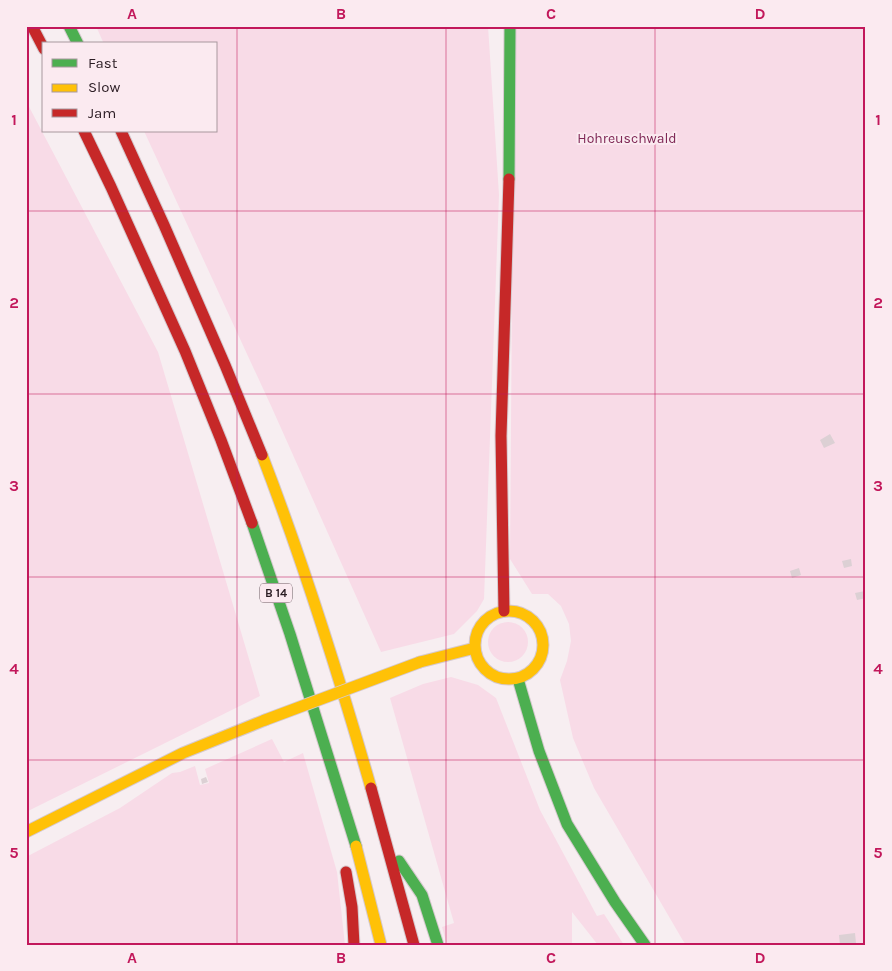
<svg xmlns="http://www.w3.org/2000/svg" width="892" height="971" font-family="Karla,sans-serif">
<rect width="100%" height="100%" fill="#f7eef1"/>
<path fill="#f8dbe7" d="M96,26H488L499,195L484,599L477,611L454,634L381,652L272,408L144,131H216V44H104Z
M514,26H866V945H686L682,939L594,788L573,738L560,680L567,661L571,641L569,624L561,606L548,594H532L510,559Z
M26,101L158,352L260,696L26,812Z
M488 642a20 20 0 1 1 40 0a20 20 0 1 1-40 0Z
M451,677L478,685L496,698L540,810L597,916L604,914L624,945H598L572,912V945H447L442,927L454,923L390,698L423,684Z
M272,739L284,762L303,753L337,872L345,945H26V857L120,808L172,773L180,772L195,766L200,785L209,783L205,769Z"/>
<path fill="#dcd0d4" d="M830,434L835,443L824,448L820,440Z
M851,559L852,566L844,568L842,561Z
M799,568L801,575L792,578L790,571Z
M865,591L866,598L857,600L855,593Z
M206,777L208,782L202,784L201,779Z
M855,933L856,943L840,945L839,935Z"/>
<g fill="none" stroke-linecap="round" stroke-linejoin="round">
<defs>
<path id="fast" d="M69,26L78,44
M509,179L510,26
M252,523L290,634L356,846
M518,679L539,751L567,824L615,902L645,945
M399,861L422,895L438,945"/>
<path id="slow" d="M262,455C304,564 339,676 371,788
M475 645a34 34 0 1 1 68 0a34 34 0 1 1-68 0Z
M420,662L475,648
M26,832L183,753L265,720
M356,846L381,945"/>
<path id="jam" d="M32,26L44,49
M84,131L111,187L185,351L221,440L252,523
M121,131L164,225L225,365L262,455
M504,611L501,436L509,179
M371,788L414,945
M346,872L352,907L354,945"/>
</defs>
<use href="#fast" stroke="#d5c9ce" stroke-width="13"/>
<use href="#slow" stroke="#d5c9ce" stroke-width="13"/>
<use href="#jam" stroke="#d5c9ce" stroke-width="13"/>
<use href="#fast" stroke="#4caf50" stroke-width="11"/>
<use href="#slow" stroke="#ffc107" stroke-width="11"/>
<use href="#jam" stroke="#c62828" stroke-width="11"/>
<defs>
<path id="slow-bridge" d="M265,720L420,662"/>
</defs>
<use href="#slow-bridge" stroke="#d5c9ce" stroke-width="13" stroke-linecap="butt"/>
<use href="#slow-bridge" stroke="#ffc107" stroke-width="11"/>
</g>
<path fill="none" stroke="#c2185b" stroke-width="1" stroke-opacity="0.55" d="M237,26V945M446,26V945M655,26V945M26,211H866M26,394H866M26,577H866M26,760H866"/>
<g text-anchor="middle" stroke-width="4" stroke-linejoin="round" paint-order="stroke">
<rect fill="#fbeaf0" stroke="#6a5a61" stroke-width="1" x="260" y="583.5" width="32" height="19" rx="4"/>
<g font-size="12" font-weight="bold" fill="#2c1d24">
<text x="276" y="597">B 14</text>
</g>
<g font-size="14" fill="#7f2755" stroke="#fbeaf0">
<text x="627" y="143">Hohreuschwald</text>
</g>
</g>
<rect width="892" height="971" fill="none" stroke="#fbeaf0" stroke-width="55"/>
<rect x="42" y="42" width="175" height="90" fill="#fbeaf0" stroke="#a8989e"/>
<rect x="52" y="59" width="25" height="8" fill="#4caf50" stroke="#a8989e"/>
<text x="88" y="68" font-size="15" fill="#2c1d24">Fast</text>
<rect x="52" y="84" width="25" height="8" fill="#ffc107" stroke="#a8989e"/>
<text x="88" y="92" font-size="15" fill="#2c1d24">Slow</text>
<rect x="52" y="109" width="25" height="8" fill="#c62828" stroke="#a8989e"/>
<text x="88" y="118" font-size="15" fill="#2c1d24">Jam</text>
<rect x="28" y="28" width="836" height="916" fill="none" stroke="#c2185b" stroke-width="2"/>
<g font-size="16" text-anchor="middle" font-weight="bold" fill="#c2185b">
<text x="132" y="19">A</text>
<text x="341" y="19">B</text>
<text x="551" y="19">C</text>
<text x="760" y="19">D</text>
<text x="14" y="125">1</text>
<text x="878" y="125">1</text>
<text x="14" y="308">2</text>
<text x="878" y="308">2</text>
<text x="14" y="491">3</text>
<text x="878" y="491">3</text>
<text x="14" y="674">4</text>
<text x="878" y="674">4</text>
<text x="14" y="858">5</text>
<text x="878" y="858">5</text>
<text x="132" y="963">A</text>
<text x="341" y="963">B</text>
<text x="551" y="963">C</text>
<text x="760" y="963">D</text>
</g>
</svg>
